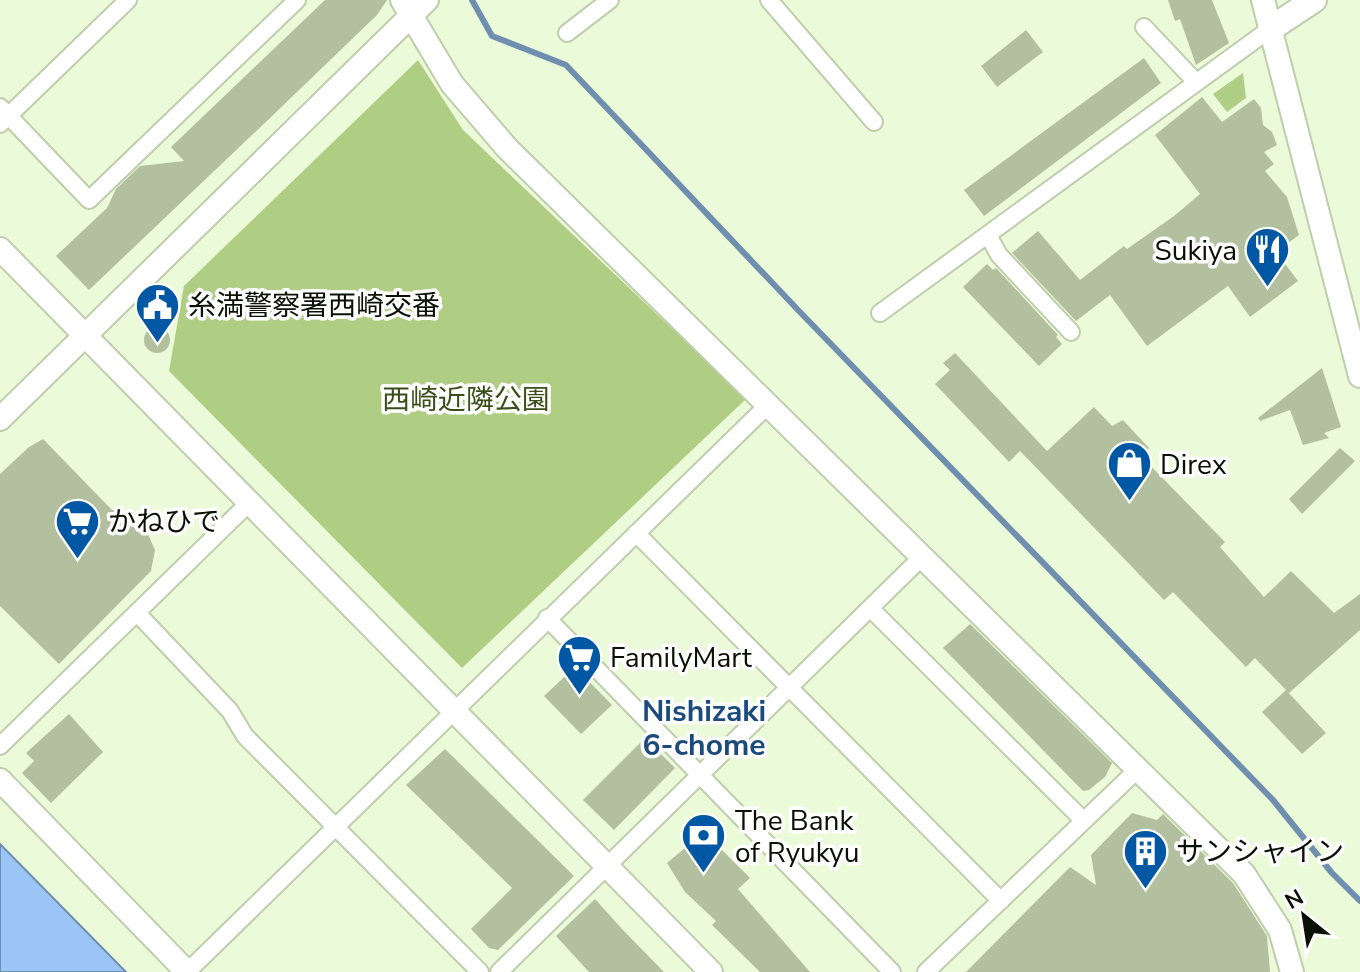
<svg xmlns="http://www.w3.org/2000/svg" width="1360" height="972" font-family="'Nunito Sans','Noto Sans JP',sans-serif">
<rect width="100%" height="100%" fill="#ebfad9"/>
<path fill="#afcd83" d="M418,60L463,130L746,399L462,668L169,371L184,286Z
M1243,73L1246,98L1227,112L1213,94Z"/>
<path fill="#9cc5f7" stroke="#708fae" stroke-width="2" d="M0,844L126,972H0Z"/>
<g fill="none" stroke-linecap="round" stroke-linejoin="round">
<path stroke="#708fae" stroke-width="6" d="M472,0L492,36L566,65L798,310L1273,800L1332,873L1360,901"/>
</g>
<path fill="#b2c0a0" d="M325,0H387L377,15L270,118L89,290L56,256L107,208L116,189L140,166L184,161L171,147Z
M1168,0H1212L1229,43L1196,65L1180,19L1175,21Z
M1026,30L1043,52L997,87L981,66Z
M1144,58L1161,83L984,216L964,190Z
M1202,97L1222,122L1254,99L1261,108L1263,125L1272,132L1277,145L1264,152L1274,164L1265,171L1287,197L1299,235L1276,252L1298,281L1250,317L1228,286L1147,346L1110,295L1076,321L1012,253L1038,231L1080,280L1124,246L1127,249L1174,216L1200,194L1155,135Z
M987,264L993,270L996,268L1058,335L1056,337L1062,344L1039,366L963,287Z
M144 340a13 13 0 1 1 26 0a13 13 0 1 1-26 0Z
M955,353L1047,451L1094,407L1112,426L1123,420L1149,448L1141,456L1225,542L1220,547L1264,597L1291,571L1334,613L1360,594V630L1289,693L1255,658L1246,667L1173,592L1164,600L1020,451L1009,462L935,384L950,370L943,363Z
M1322,368L1341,427L1324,433L1329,438L1303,445L1290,410L1260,421L1258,418Z
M43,439L112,510L143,523L155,550L151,571L59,664L0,606V474L29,447Z
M1340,448L1355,461L1302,514L1289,499Z
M970,624L1112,763L1105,777L1089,790L1083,791L943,648Z
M575,667L612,705L581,734L544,696Z
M1286,690L1326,733L1302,754L1262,712Z
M69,714L103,752L51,803L22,773L34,761L26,753Z
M645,738L675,768L614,830L583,800Z
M445,749L574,876L498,950L489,948L471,929L512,888L406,785Z
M1132,813L1157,820L1163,814L1233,883L1267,936L1270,972H966L1070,867L1096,885L1091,855Z
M704,832L750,878L738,889L810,972H760L712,925L716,921L685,892L667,863Z
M595,899L622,929L664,972H589L556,936Z"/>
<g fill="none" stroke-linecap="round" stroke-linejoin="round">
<defs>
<path id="street" d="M769,0L874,122
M1144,27L1196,82
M567,33L610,0
M0,107L89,200L297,0
M0,124L128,0
M988,235L999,255L1071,332
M880,313L1270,29
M636,533L1001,901
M870,608L1083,820
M137,613L230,711L245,736L480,972
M547,618L892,972
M0,746L250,502
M187,972L768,405
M499,972L922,557
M926,972L1138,769"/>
<path id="secondary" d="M402,0L452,84L507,148L1244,874L1280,930L1292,972
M1263,0L1360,376
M0,249L711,972
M0,419L427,0
M0,780L187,972"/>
<path id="primary" d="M1270,29L1314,0"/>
</defs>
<use href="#street" stroke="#bfcdad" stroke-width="20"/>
<use href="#secondary" stroke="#bfcdad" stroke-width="26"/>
<use href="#primary" stroke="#bfcdad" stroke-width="28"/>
<use href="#street" stroke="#fff" stroke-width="16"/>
<use href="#secondary" stroke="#fff" stroke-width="22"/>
<use href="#primary" stroke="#fff" stroke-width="24"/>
</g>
<defs>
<symbol id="restaurant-pin" viewBox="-11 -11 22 30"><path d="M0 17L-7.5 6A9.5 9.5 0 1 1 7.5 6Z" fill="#0058a5" stroke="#fff"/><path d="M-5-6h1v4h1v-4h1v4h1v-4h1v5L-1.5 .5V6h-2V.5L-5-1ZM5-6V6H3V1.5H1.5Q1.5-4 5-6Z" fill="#fff"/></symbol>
<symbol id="civic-pin" viewBox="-11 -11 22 30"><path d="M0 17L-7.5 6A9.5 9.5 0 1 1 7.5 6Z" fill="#0058a5" stroke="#fff"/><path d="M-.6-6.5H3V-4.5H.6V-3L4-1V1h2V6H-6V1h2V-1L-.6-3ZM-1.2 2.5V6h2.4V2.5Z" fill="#fff"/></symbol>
<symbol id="shop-pin" viewBox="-11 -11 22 30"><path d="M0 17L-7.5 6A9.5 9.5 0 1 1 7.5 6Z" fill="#0058a5" stroke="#fff"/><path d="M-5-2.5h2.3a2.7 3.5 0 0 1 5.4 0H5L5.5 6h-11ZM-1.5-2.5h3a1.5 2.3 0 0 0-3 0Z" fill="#fff"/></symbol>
<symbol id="supermarket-pin" viewBox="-11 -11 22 30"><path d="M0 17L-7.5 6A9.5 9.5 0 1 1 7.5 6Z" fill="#0058a5" stroke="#fff"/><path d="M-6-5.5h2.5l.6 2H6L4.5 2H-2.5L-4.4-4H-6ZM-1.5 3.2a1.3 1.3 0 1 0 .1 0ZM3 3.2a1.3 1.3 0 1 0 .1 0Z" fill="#fff"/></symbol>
<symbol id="bank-pin" viewBox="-11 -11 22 30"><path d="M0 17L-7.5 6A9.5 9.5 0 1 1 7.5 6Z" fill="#0058a5" stroke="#fff"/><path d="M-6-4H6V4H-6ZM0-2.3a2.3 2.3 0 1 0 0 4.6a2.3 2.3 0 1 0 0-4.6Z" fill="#fff"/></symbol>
<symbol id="building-pin" viewBox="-11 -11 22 30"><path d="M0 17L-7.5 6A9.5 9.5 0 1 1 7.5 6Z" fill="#0058a5" stroke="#fff"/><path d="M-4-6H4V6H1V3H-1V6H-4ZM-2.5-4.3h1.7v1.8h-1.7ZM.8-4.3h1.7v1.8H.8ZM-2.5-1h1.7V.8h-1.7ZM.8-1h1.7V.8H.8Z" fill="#fff"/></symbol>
</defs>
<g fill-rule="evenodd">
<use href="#restaurant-pin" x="1242" y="224" width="51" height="69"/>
<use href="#civic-pin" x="132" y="280" width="51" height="69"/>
<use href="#shop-pin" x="1104" y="438" width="51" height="69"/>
<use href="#supermarket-pin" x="52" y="496" width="51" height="69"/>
<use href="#supermarket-pin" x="554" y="632" width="51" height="69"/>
<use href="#bank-pin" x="678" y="810" width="51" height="69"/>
<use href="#building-pin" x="1120" y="826" width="51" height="69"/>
</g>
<g text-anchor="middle" stroke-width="7" stroke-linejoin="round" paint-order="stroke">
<g font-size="28" fill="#0b1005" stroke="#fff" text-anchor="start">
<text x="1237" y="260" text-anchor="end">Sukiya</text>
<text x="188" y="315">糸満警察署西崎交番</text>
<text x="1160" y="474">Direx</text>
<text x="108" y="531">かねひで</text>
<text x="610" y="667">FamilyMart</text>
<text x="735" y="830">The Bank<tspan x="735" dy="32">of Ryukyu</tspan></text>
<text x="1176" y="861">サンシャイン</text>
</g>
<g font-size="28" fill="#3b4e19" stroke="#fff">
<text x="466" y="409">西崎近隣公園</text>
</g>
<g font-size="30" font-weight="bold" fill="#1b4a7d" stroke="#fff">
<text x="704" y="721">Nishizaki<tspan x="704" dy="34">6-chome</tspan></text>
</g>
</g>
<g transform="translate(1304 916) rotate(330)" stroke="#ffffff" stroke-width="6" paint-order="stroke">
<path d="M0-6L14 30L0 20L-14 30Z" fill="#0b1005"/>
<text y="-12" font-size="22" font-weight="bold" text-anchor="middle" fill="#0b1005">N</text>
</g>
</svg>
